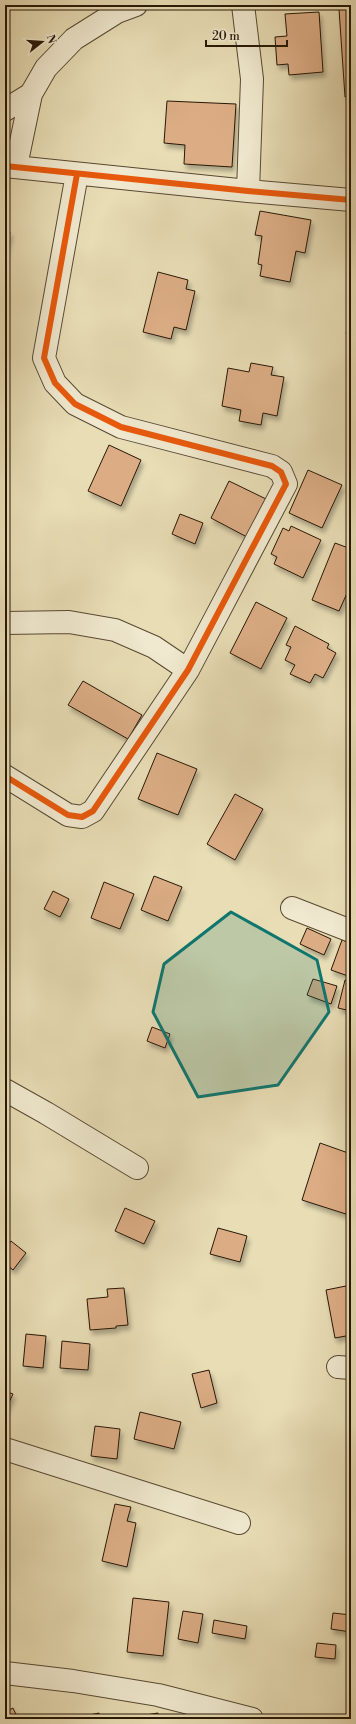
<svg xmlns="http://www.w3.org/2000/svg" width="356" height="1724" font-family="'Libre Bodoni',serif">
<defs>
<filter id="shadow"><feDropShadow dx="2.5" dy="4.5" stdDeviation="2" flood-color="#0004"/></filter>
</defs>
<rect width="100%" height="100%" fill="#e8ddb5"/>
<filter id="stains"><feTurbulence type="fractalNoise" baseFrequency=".005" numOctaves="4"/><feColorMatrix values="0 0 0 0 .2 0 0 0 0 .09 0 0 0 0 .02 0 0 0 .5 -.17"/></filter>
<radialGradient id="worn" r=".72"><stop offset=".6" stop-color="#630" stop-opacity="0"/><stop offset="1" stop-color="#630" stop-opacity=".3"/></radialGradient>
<path fill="#dcad85" stroke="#281806" filter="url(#shadow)" d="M351,8V97H345L339,9Z
M319,12L323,72L289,75L288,64L277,65L275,37L287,36L285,14Z
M167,101L236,104L232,167L184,164L185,145L164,143Z
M260,211L311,220L305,253L296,251L290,282L260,276L262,265L258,264L262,236L255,235Z
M5,231L10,232L5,253Z
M158,272L188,280L186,289L195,291L186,330L174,327L171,339L143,332Z
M351,317V335L346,334Z
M251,363L273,367L271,375L284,377L277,416L263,413L261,425L239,421L241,410L222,406L228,368L249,372Z
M109,445L141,460L121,506L88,491Z
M308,470L342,485L322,528L289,513Z
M229,481L266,499L247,537L211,518Z
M180,514L203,523L195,544L172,534Z
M291,526L321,540L303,578L274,564L277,557L271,554L283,528L289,531Z
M335,543L351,549V592L348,591L339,611L312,600Z
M256,602L287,618L261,669L230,653Z
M295,626L329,644L327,648L336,653L323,678L315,674L310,683L290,674L295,665L285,660L291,647L286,645Z
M83,681L142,715L128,739L68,705Z
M157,753L197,769L178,815L138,799Z
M235,794L263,809L235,860L207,844Z
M154,876L182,887L168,921L141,910Z
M104,882L134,894L120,929L91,918Z
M53,891L69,899L60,917L44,909Z
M307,928L331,939L324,955L300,944Z
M342,940L351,943V977L331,970Z
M313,979L337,986L331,1004L307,995Z
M345,980L351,982V1011L338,1008Z
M152,1027L170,1034L165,1048L147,1041Z
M320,1143L351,1154V1210L349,1215L302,1200Z
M125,1208L155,1221L144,1244L115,1231Z
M218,1228L247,1236L240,1262L210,1254Z
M11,1241L26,1253L13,1270L5,1263V1249Z
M351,1285V1335L335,1338L326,1290Z
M124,1288L128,1325L116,1326V1328L90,1330L87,1299L108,1297L107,1289Z
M26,1334L46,1336L43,1368L23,1366Z
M62,1341L90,1344L88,1370L60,1368Z
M209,1370L217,1403L201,1408L192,1374Z
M5,1391L13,1394L5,1411Z
M140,1412L181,1422L174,1449L134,1439Z
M95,1426L120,1429L117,1459L91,1456Z
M115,1504L131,1507L127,1521L136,1523L127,1567L102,1561Z
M133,1598L169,1602L163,1656L127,1652Z
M183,1611L203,1614L198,1643L178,1639Z
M333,1613L351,1615V1632L331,1629Z
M214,1620L247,1626L245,1639L212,1633Z
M317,1643L336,1645L335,1659L315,1657Z
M13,1708L18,1719H5V1712Z
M99,1713L100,1719H70Z
M158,1713L159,1719H128V1718Z"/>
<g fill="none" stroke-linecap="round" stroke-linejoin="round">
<defs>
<path id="minor" d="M243,5L252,79L248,191
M5,110L31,94
M5,166L248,191L351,200
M16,166L31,94L46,68L74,39L117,12L136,5
M5,623L69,622L115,630L154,647L188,670
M5,776L68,815L82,817L93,811L188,670L286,484L281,472L272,466L121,427L75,404L55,383L44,358L77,174
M292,908L351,931
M5,1090L46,1113L137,1168
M338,1367L351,1368
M5,1449L239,1523
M5,1673L73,1681L158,1695L252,1719"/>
</defs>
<use href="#minor" stroke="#584932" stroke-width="24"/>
<use href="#minor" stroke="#f0e9cf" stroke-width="22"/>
<defs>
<path id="cycleway" d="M5,166L248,191L351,200
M5,776L68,815L82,817L93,811L188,670L286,484L281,472L272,466L121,427L75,404L55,383L44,358L77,174"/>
</defs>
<use href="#cycleway" stroke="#f0e9cf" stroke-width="8"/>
<use href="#cycleway" stroke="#e8590c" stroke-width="6"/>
</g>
<path fill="#0f766e" fill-opacity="0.2" stroke="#0f766e" stroke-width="3" stroke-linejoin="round" d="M231,912L317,960L329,1012L278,1085L198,1097L153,1012L164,964Z"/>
<rect width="356" height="1724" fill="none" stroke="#e8ddb5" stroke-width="20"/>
<rect x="6" y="6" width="344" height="1712" fill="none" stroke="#281806" stroke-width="2"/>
<rect x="10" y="10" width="336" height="1704" fill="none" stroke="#281806"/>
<g transform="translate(42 42) rotate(73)" stroke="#f0e9cf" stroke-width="3" paint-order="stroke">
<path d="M0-3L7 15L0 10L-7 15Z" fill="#281806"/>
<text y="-6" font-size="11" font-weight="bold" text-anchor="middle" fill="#281806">N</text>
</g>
<path d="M206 40v6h81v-6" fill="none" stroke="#281806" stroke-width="2"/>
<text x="212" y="40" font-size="12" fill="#281806" stroke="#f0e9cf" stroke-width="3" paint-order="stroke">20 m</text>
<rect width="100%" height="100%" filter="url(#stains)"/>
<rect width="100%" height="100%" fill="url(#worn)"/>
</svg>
